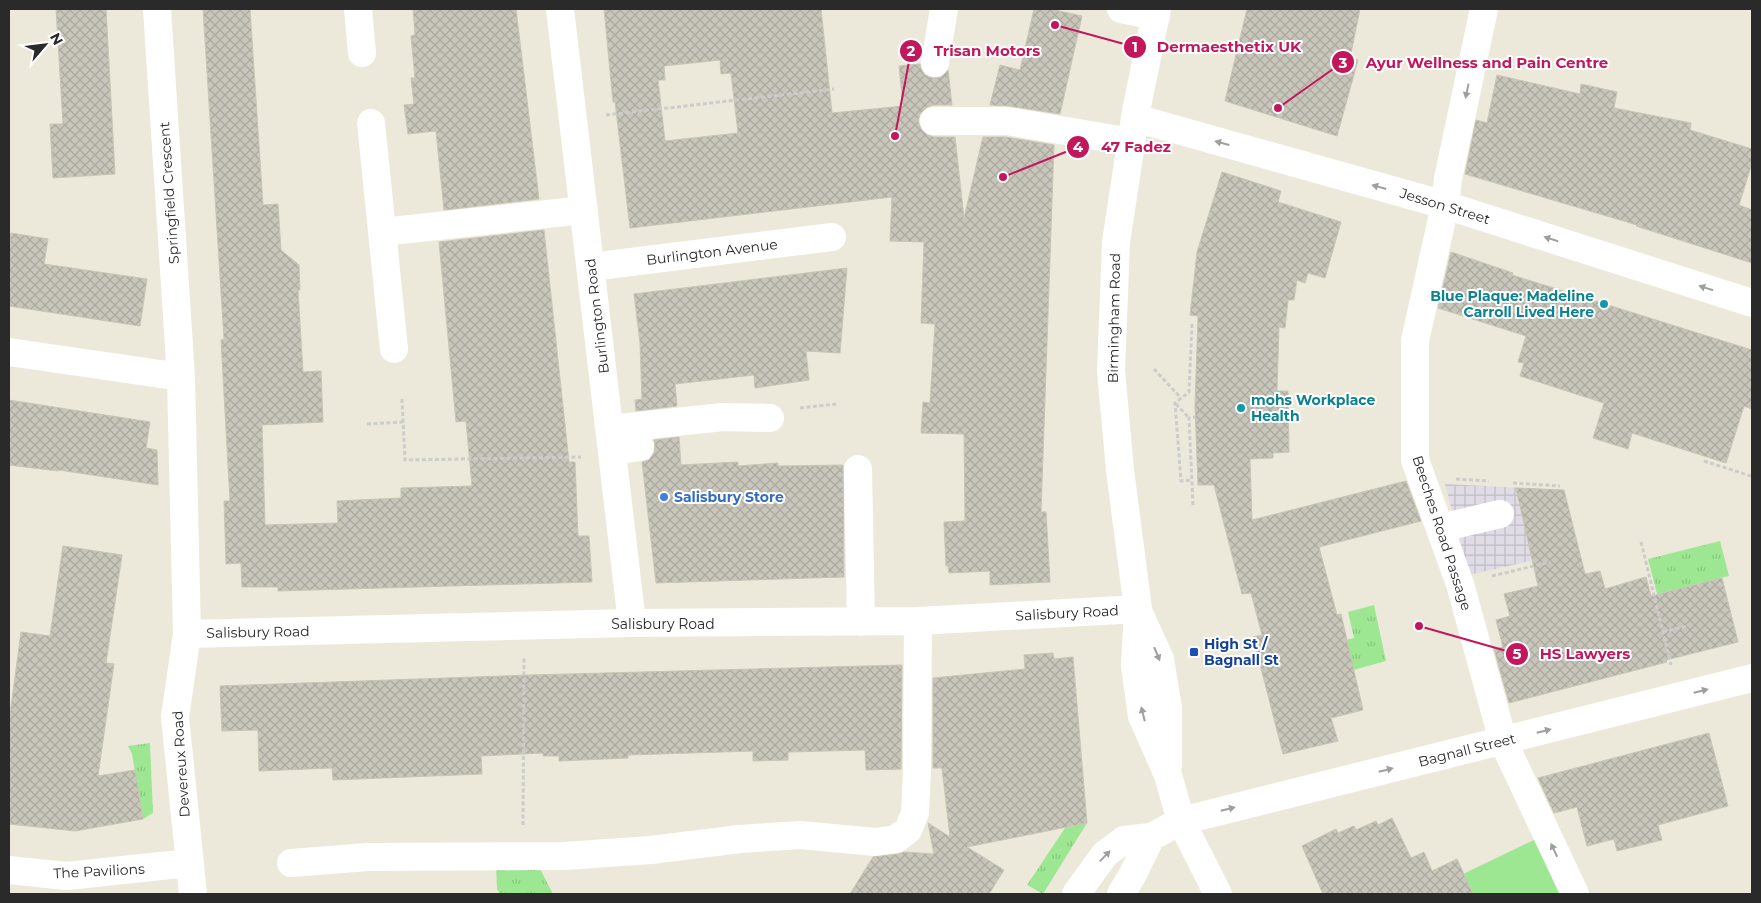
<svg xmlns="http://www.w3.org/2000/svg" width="1761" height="903" font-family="Montserrat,sans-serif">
<defs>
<pattern id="industrial-grid" width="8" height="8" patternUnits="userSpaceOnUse" patternTransform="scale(1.25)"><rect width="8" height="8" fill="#e0dce5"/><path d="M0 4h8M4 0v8" fill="none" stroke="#c0bdc5"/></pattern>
<pattern id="grass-tufts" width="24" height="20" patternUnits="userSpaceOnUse" patternTransform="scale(1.25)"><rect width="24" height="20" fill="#9de793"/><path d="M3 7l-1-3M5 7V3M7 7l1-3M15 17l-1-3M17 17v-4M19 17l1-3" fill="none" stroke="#87c67f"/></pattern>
<pattern id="building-cross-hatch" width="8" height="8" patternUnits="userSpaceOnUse" patternTransform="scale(1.25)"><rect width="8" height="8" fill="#c8c5ba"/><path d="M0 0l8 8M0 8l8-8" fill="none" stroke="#aca9a0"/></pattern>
</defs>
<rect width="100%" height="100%" fill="#ede9da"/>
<path fill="url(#industrial-grid)" d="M1445,484L1564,490L1579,550L1469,575Z"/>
<path fill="url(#grass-tufts)" d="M1720,541L1729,576L1657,594L1648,559Z
M1374,605L1386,661L1310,682L1301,651L1354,638L1348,612Z
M150,743L153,813L143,819L132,754L128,746Z
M1087,823L1043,894L1027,885L1065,828Z
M496,865H538L553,894H500L497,889Z"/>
<path fill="#9de793" d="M1536,839L1563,894H1469L1472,893L1463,874Z"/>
<path fill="url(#building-cross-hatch)" stroke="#c8c5b4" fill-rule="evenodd" d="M56,9H106L115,174L53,178L50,124H63Z
M203,9H250L263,205L278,204L281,250L299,265L300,290H298L303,372L321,371L323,422L262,425L265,525L338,523L337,501L401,498V488L472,486L466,421L456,422L439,242L544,230L569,462H575L578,536H589L592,582L278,591V587H242L241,563L226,564L224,501H230L221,340L224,339Z
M413,9H516L539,199L444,210L436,131L408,134L404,105L414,104L411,78H415L411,36L415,35Z
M604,9H821L832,113L903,106L899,66L920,64L921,69L925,75L933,78L941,77L948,70L952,105H934L927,107L920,114L918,121L921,129L927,135L934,137H955L964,218L983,137H1006L1054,145L1041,512H1046L1050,582L990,585V571L949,573L948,566H946L944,522L965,521L964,434L921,433L923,402L930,403L935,324L921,323L924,242L890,241L892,197L630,228L615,102H613ZM720,60L721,74L731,73L738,133L665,141L658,80H665L664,66Z
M1034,9H1050L1082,16L1060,114L1009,106L990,105L1000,65L1020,70Z
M1247,9H1360L1350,58L1358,60L1337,136L1225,101Z
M1497,75L1580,94L1581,84L1617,92L1614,108L1691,123L1690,130L1752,149V163L1739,205L1752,210V263L1636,226L1637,225L1465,174L1476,120L1487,123Z
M1222,172L1281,191L1278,202L1341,222L1325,278L1308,273L1305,283L1297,280L1294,300H1288L1285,328L1279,327L1277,391H1288L1289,452L1273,453V458L1250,459L1252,520L1406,481L1421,521L1319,547L1337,615L1341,614L1363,710L1331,718L1338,741L1283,754L1253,637L1262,635L1251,593L1242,594L1214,485H1198L1195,406L1198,316L1190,315L1197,252Z
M11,233L48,239L44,264L147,279L140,326L9,306V251Z
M1451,252L1513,273L1512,275L1752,350V409L1744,406L1726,463L1632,433L1628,449L1593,438L1604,403L1520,376L1524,363L1518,362L1526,336L1438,308Z
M847,268L840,353L806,351L809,380L755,388L754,375L675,384L677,406L636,411L635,400L642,399L640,343L634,294Z
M9,400L150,422L146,448L157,450L158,485L59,470L58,471L9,465Z
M679,437L681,465L738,462V466L778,463V466L843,465L844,577L656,583L642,462L649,460L654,453L655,445L654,440Z
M1516,488L1564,490L1585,574L1600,571L1605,589L1646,577L1651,596L1722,578L1738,642L1666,660L1667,662L1509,703L1494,649L1503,647L1496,620L1510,616L1504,594L1538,586Z
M63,546L122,555L106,663L114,664L98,776L135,770L143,819L75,831L9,824V722L21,632L50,636Z
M1053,653L1054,659L1073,657L1087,823L967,847L1004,870L989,894H850L873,857L898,854L904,852L934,854L928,823L950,837L942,768H933V678L1025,669L1024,655Z
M902,665L901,769L866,770L865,750L788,752V760L753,761V751L628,755V758L559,761V756H543V753L481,756L482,774L333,780L332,768L259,771L258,730L222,731L220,686L530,675Z
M1709,733L1728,806L1658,825L1662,840L1617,851L1614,839L1587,846L1577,807L1554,813L1538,778Z
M1392,818L1411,858L1424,852L1432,871L1457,859L1473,894H1323L1302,846L1336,829L1338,833L1354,826L1356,830L1376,821L1378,825Z"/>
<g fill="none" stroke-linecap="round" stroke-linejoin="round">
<path stroke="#ccc" stroke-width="3" stroke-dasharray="4 2.5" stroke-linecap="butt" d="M606,115L834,89
M1192,324L1189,392L1175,403L1181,481L1192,480
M1154,369L1181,398
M402,399L405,460L581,457
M1176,404L1189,418
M800,408L836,404
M367,424L403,422
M1704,461L1751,476L1752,473
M1456,479L1489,481
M1513,483L1560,486
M1193,505L1189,418L1195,417
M1641,542L1671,665
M1492,576L1550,562
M1663,632L1688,626
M523,825L524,658"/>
<path stroke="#fff" stroke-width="28" d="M157,9L181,377L187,634L175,717L193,894
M358,9L362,53
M560,9L632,623
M1121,9L1156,16
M1157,9L1136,111L1116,242L1111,371L1120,470L1138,609L1135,666L1142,716L1168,775L1181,821L1218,894
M1484,9L1448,179L1445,205L1415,341V460L1460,584L1503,741L1575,894
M935,63L944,9
M1135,118L1445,205L1752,303
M934,121H1007L1131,142
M371,123L394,349
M382,232L584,210
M591,267L832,237
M9,352L181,377
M610,429L723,417L770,418
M612,451L640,447
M858,469L861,622
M1440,528L1500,514
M1139,613L1160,659L1168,708V765
M187,634L632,623L918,621L1138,609
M291,863L368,857L564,856L651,850L740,839L800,835L875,842L896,839L908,830L915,813L917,771L918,621
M9,870L67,876L189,863
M1076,894L1105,854L1124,840L1151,837L1181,821L1752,678
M1121,894L1133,874L1151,837"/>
</g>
<defs><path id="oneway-solid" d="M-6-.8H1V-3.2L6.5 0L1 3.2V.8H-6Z" transform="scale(1.25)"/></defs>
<g fill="#9f9f9f">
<use href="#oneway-solid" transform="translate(1467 91) rotate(102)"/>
<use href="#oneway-solid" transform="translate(1222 143) rotate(-165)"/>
<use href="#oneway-solid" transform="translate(1379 187) rotate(-164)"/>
<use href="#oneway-solid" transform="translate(1551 239) rotate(-162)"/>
<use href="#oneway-solid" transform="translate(1706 288) rotate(-162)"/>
<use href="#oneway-solid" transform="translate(1157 654) rotate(68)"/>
<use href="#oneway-solid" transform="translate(1701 691) rotate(-14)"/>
<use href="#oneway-solid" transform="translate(1143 714) rotate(-104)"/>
<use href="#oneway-solid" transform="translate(1544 731) rotate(-14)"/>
<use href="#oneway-solid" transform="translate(1386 770) rotate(-14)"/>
<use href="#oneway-solid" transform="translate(1228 809) rotate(-14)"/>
<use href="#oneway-solid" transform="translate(1554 850) rotate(-115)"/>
<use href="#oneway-solid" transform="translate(1105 856) rotate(-46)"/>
</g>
<g fill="#0f9aa8" stroke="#fff" stroke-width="2">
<circle cx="1604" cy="304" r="5"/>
<circle cx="1241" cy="408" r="5"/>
</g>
<circle fill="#3f7fe0" stroke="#fff" stroke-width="2" cx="664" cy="497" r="5"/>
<rect fill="#1a4fb4" stroke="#fff" stroke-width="2" x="1189" y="647" width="10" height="10" rx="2.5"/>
<g text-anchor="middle" stroke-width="4" stroke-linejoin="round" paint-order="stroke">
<g font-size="14" fill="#2a2a2a" stroke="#fff">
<text transform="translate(169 193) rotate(-94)" y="5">Springfield Crescent</text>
<text transform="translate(1445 206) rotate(17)" y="5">Jesson Street</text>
<text transform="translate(712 252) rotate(-7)" y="5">Burlington Avenue</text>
<text transform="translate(597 316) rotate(-97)" y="5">Burlington Road</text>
<text transform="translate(1114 318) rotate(-89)" y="5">Birmingham Road</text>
<text transform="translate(1442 533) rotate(72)" y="5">Beeches Road Passage</text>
<text transform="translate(1067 613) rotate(-3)" y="5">Salisbury Road</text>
<text x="663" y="629">Salisbury Road</text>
<text transform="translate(258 632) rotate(-1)" y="5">Salisbury Road</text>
<text transform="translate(1467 750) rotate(-14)" y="5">Bagnall Street</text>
<text transform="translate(181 764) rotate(-94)" y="5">Devereux Road</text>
<text transform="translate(99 871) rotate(-3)" y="5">The Pavilions</text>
</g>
<g font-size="14" font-weight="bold" fill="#0d838f" stroke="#fff" text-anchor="end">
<text x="1594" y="301">Blue Plaque: Madeline<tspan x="1594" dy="16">Carroll Lived Here</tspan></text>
<text x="1251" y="405" text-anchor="start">mohs Workplace<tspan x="1251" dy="16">Health</tspan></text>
</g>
<g font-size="14" font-weight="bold" fill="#366cbe" stroke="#fff" text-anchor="start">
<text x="674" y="502">Salisbury Store</text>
</g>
<g font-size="14" font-weight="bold" fill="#164399" stroke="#fff" text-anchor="start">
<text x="1204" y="649">High St /<tspan x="1204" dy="16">Bagnall St</tspan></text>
</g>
</g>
<path fill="none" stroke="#c2185b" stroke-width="2" d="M1055 25L1135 47M895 136L911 51M1278 108L1343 62M1003 177L1078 147M1419 626L1517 654"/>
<g fill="#c2185b" stroke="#fff" stroke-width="2">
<circle cx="1055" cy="25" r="5"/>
<circle cx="895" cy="136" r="5"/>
<circle cx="1278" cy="108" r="5"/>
<circle cx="1003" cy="177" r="5"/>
<circle cx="1419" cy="626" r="5"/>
<circle cx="1135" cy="47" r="12"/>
<circle cx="911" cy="51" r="12"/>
<circle cx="1343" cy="62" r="12"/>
<circle cx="1078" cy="147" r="12"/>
<circle cx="1517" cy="654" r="12"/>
</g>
<g font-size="15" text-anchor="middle" font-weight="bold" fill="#fff">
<text x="1135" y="52">1</text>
<text x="911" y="56">2</text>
<text x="1343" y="68">3</text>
<text x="1078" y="152">4</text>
<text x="1517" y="659">5</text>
</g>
<g font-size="15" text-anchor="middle" font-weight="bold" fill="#c2185b" stroke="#fff" stroke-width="4" stroke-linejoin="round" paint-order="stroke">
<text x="1229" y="52">Dermaesthetix UK</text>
<text x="987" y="56">Trisan Motors</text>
<text x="1487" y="68">Ayur Wellness and Pain Centre</text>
<text x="1136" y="152">47 Fadez</text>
<text x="1585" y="659">HS Lawyers</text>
</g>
<rect width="1761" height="903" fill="none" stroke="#2a2a2a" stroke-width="20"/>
<g transform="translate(45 45) rotate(62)" stroke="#ffffff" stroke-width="4" paint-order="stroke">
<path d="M0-4L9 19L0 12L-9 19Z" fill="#2a2a2a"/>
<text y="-8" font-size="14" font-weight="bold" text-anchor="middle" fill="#2a2a2a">N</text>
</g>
</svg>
